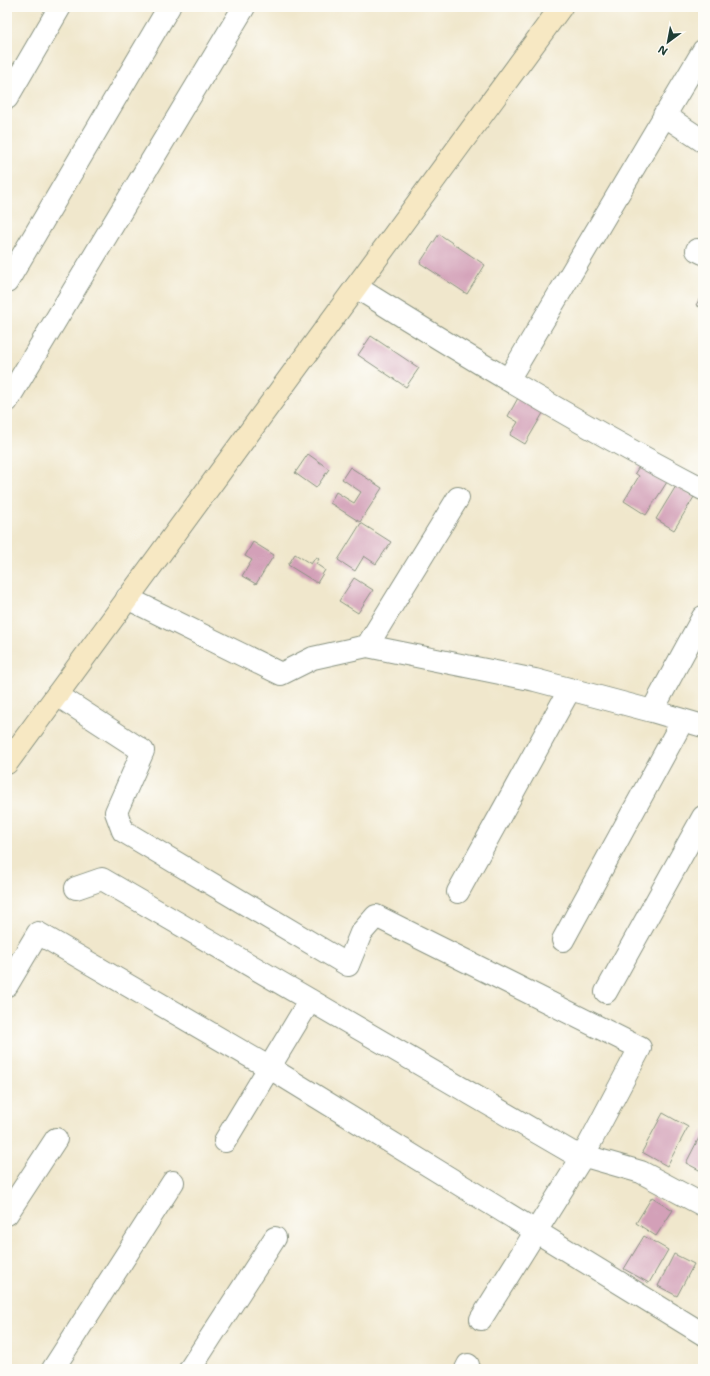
<svg xmlns="http://www.w3.org/2000/svg" width="710" height="1376" font-family="'Shantell Sans',sans-serif">
<rect width="100%" height="100%" fill="#fdfcf7"/>
<filter id="ink" filterUnits="userSpaceOnUse"><feTurbulence type="fractalNoise" baseFrequency=".025" numOctaves="2"/><feDisplacementMap in="SourceGraphic" scale="8" xChannelSelector="R" yChannelSelector="G"/><feConvolveMatrix kernelMatrix="1 2 1 2 8 2 1 2 1" color-interpolation-filters="sRGB"/></filter>
<filter id="wash" filterUnits="userSpaceOnUse"><feTurbulence type="fractalNoise" baseFrequency=".012" numOctaves="4" result="noise"/><feDisplacementMap in="SourceGraphic" scale="16" xChannelSelector="R" yChannelSelector="G"/><feGaussianBlur stdDeviation="0.9" result="paint"/><feColorMatrix in="noise" values="0 0 0 0 0 0 0 0 0 0 0 0 0 0 0 0 0 1.4 0 .05"/><feComposite in="paint" operator="in"/></filter>
<g filter="url(#wash)">
<rect width="100%" height="100%" fill="#f0e7cc"/>
<g id="blocks">
<path fill="#d3a0b8" d="M439,234L485,265L467,294L420,263Z
M703,293V309L696,305Z
M371,336L419,368L406,387L358,355Z
M518,398L546,408L525,444L510,435L518,422L508,416Z
M308,454L329,469L316,488L295,473Z
M640,465L667,482L646,515L624,501L639,476L635,473Z
M350,467L382,488L360,522L330,503L336,492L354,503L361,492L342,479Z
M676,486L694,497L674,530L656,519Z
M361,523L391,542L376,564L364,556L355,571L338,560Z
M253,542L274,555L256,584L242,576L252,560L245,556Z
M295,554L311,564L316,557L319,559L316,564L325,570L317,583L288,565Z
M354,578L373,590L358,613L339,601Z
M663,1113L688,1127L667,1166L642,1152Z
M703,1130V1172L686,1163Z
M652,1197L673,1210L656,1236L636,1223Z
M644,1236L668,1250L649,1283L624,1269Z
M674,1254L694,1264L677,1296L658,1286Z"/>
</g>
</g>
<g filter="url(#ink)">
<use href="#blocks" fill-opacity="0" stroke="#889280" stroke-width="1"/>
<g fill="none" stroke-linecap="round" stroke-linejoin="round">
<defs>
<path id="street" d="M7,98L60,7
M664,115L703,141
M697,250L703,253
M7,282L169,7
M356,287C469,358 584,427 703,489
M508,380L703,51
M7,401L244,7
M127,598L281,674L313,658L367,646L535,680L652,711L703,726
M367,646L458,498
M57,695L143,751L116,812L123,831L348,965L361,933L376,916L640,1048L583,1156L481,1319
M652,711L703,617
M76,888L102,879L571,1152L641,1172L703,1205
M458,892L570,689
M563,940L683,720
M7,985L38,933L270,1068L703,1334
M606,992L703,817
M225,1141L310,1000
M7,1214L56,1139
M53,1369L173,1182
M190,1369L275,1238
M466,1369L468,1365"/>
<path id="secondary" d="M7,763L561,7"/>
</defs>
<use href="#street" stroke="#889280" stroke-width="24"/>
<use href="#secondary" stroke="#889280" stroke-width="24"/>
<use href="#street" stroke="#fff" stroke-width="22"/>
<use href="#secondary" stroke="#f7e8c3" stroke-width="22"/>
</g>
</g>
<rect width="710" height="1376" fill="none" stroke="#fdfcf7" stroke-width="24"/>
<g transform="translate(668 42) rotate(212)" stroke="#fdfcf7" stroke-width="3" paint-order="stroke">
<path d="M0-3L7 15L0 10L-7 15Z" fill="#1f3d34"/>
<text y="-6" font-size="11" font-weight="bold" text-anchor="middle" fill="#1f3d34">N</text>
</g>
</svg>
